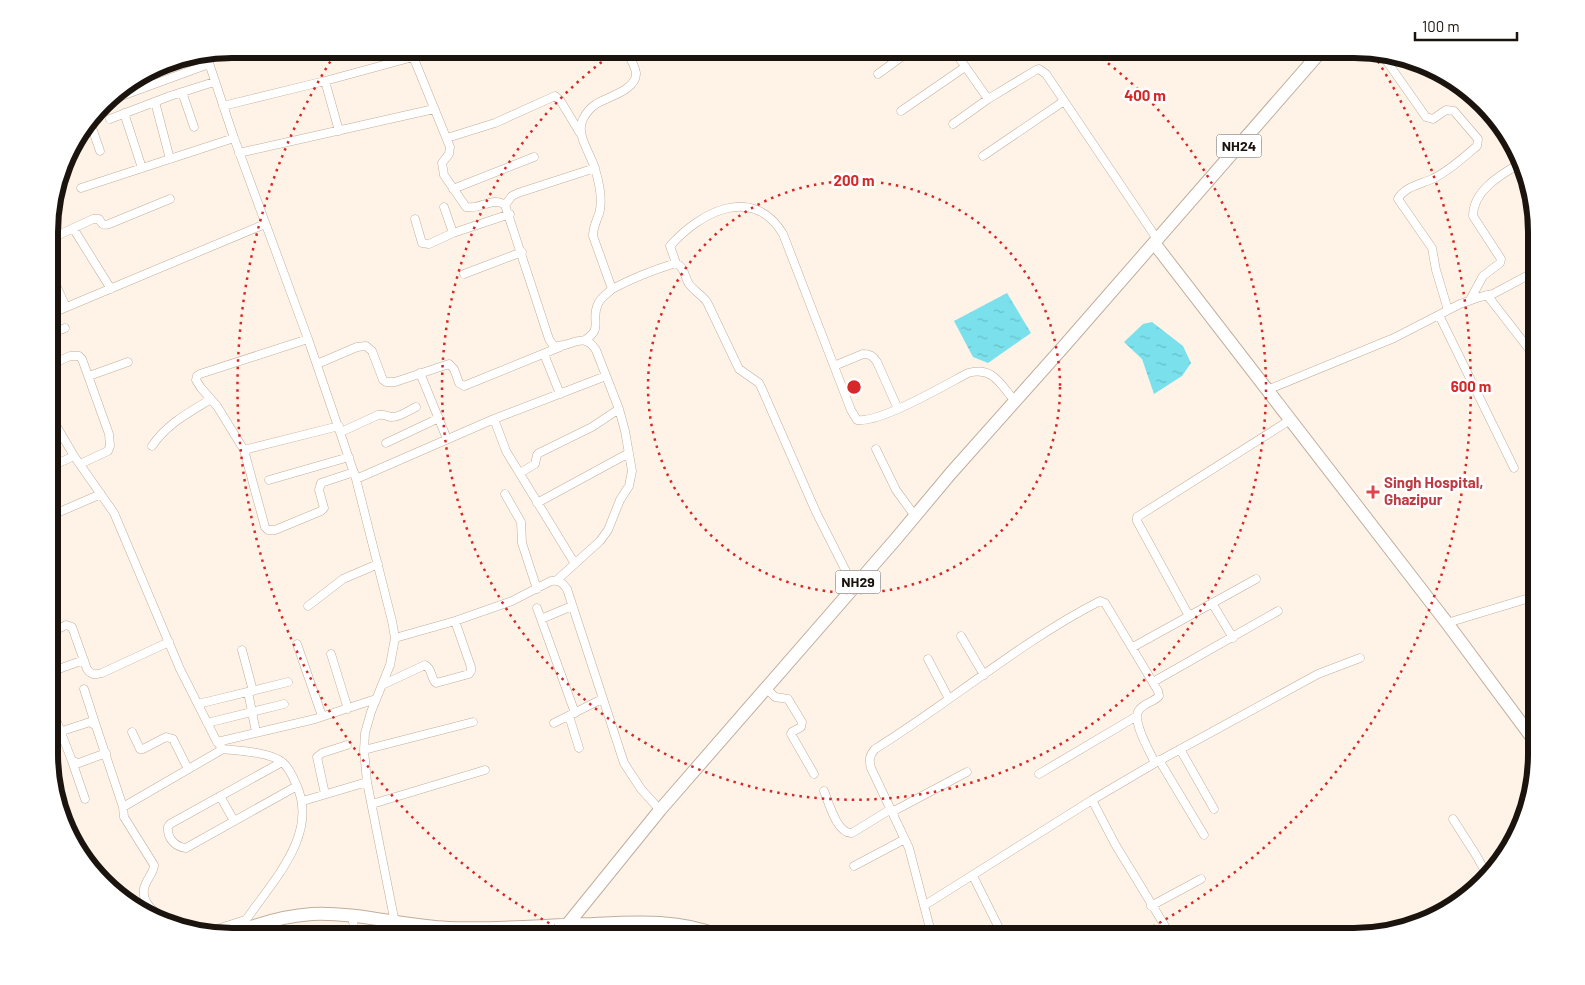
<svg xmlns="http://www.w3.org/2000/svg" width="1585" height="985" font-family="Barlow,sans-serif">
<defs>
<pattern id="water-ripples" width="26" height="14" patternUnits="userSpaceOnUse" patternTransform="scale(1.25)"><rect width="26" height="14" fill="#79e0ec"/><path d="M2 4q2-2 4 0t4 0M15 11q2-2 4 0t4 0" fill="none" stroke="#68bfc9"/></pattern>
</defs>
<rect width="100%" height="100%" fill="#fff3e7"/>
<path fill="url(#water-ripples)" d="M1007,293L1031,333L988,363L973,357L954,321Z
M1152,322L1183,346L1191,363L1182,376L1154,394L1142,359L1124,342L1143,324Z"/>
<g fill="none" stroke-linecap="round" stroke-linejoin="round">
<defs>
<path id="minor" d="M410,49L450,147L449,154L442,163L444,175L466,207C480,210 493,196 505,205L549,339L553,345C570,350 582,329 596,350L619,409L625,431L632,471L629,486L620,500L608,530L600,541L557,580
M886,49L895,61
M953,49L988,99L1036,70L1039,69L1046,74L1157,239
M1381,53L1426,117L1433,119L1446,110L1454,111L1478,139L1477,146C1464,157 1448,172 1432,179C1421,184 1404,187 1398,199L1432,248L1436,270L1448,310
M206,54L234,138L308,339L356,479L392,621L395,638L390,665L371,712L365,733L364,750L367,782L395,923L400,936
M147,72L151,85
M878,74L912,49
M325,81L339,131
M182,92L194,127
M105,102L209,64
M155,102L170,159
M223,106L325,81L413,57
M901,111L965,67
M124,113L142,168
M110,119L170,96L214,82
M90,122L100,151
M953,124L988,99
M447,138L495,123L555,96L560,100L580,133
M239,153L434,109
M983,156L1064,101
M81,188L234,138
M453,189L534,157
M505,205L512,196L518,193L595,168
M444,207L453,233
M415,219L422,243L429,244L453,233L510,214
M73,228L111,289
M50,239L93,219H99C102,224 103,226 109,224L170,199
M676,263L670,246C700,212 753,184 783,234L851,410L857,420C881,423 945,385 968,373C993,366 1000,384 1015,401
M50,272L66,307
M464,274L522,252
M612,289C633,278 653,270 676,263C685,268 684,276 689,284C694,291 702,295 707,302L739,369L759,383L762,389L816,512L854,587
M1487,295L1536,358
M1470,300L1483,276L1500,263L1501,259L1473,216C1473,191 1500,175 1519,164
M50,314L265,224
M1439,315L1514,468
M50,334L65,328
M308,339L200,374L197,376L196,380L201,388L217,406L244,450L265,527L268,530H275L321,511L324,508L319,490L321,483L354,472
M585,340C604,328 590,320 598,304C600,298 607,294 612,289L593,236C593,227 596,222 599,214C603,201 599,182 595,169C591,154 575,134 583,119C586,113 590,108 596,104C607,97 637,90 636,73C635,65 629,56 625,49
M544,354L560,394
M317,364L357,347L366,346L372,351L383,380L386,382H395L449,364L454,369L459,383L464,386L560,347
M50,365L70,356H79L82,359L109,434L110,446L108,451L80,464
M834,366L863,354C870,354 873,356 877,362L898,409
M420,373L447,439
M89,376L128,362
M1267,390L1394,338L1460,304L1480,297L1493,294L1536,271
M50,415L74,456L114,513L180,669L217,742L223,749C239,751 270,752 282,762C289,767 293,777 296,784C322,838 264,889 238,932
M494,419L506,451L575,564
M341,432L378,415C384,414 386,416 391,417C399,418 409,410 416,407
M386,443L439,418
M152,446C167,424 188,413 211,399
M876,449L896,490L915,516
M244,450L339,426
M50,467L74,456
M520,473L535,464L537,455L539,453L592,427L619,409
M356,479L494,419L606,376
M269,480L349,457
M505,494L521,522L522,543L537,589
M537,503L629,453
M50,516L101,494
M1212,603L1233,638
M308,606L343,579L378,564
M537,608L575,713
M1189,616L1137,521V517L1290,420
M541,619L572,606
M1447,623L1536,596
M50,633L66,625L72,627L87,669C91,675 95,675 102,673L169,642
M961,636L984,675
M395,638L455,621L512,601L551,581C559,580 562,582 567,589L624,763L641,789L660,810
M297,644L322,716
M1133,647L1256,579
M242,650L253,691
M331,654L348,709
M928,659L949,699
M50,672L84,660
M1153,682L1278,611
M382,685L425,665C433,669 430,678 436,683L469,674L471,671V667L455,621
M766,688L775,697L788,699L802,722L801,727L792,732L791,734L814,774
M84,689L96,726
M248,692L256,732
M50,704L72,761L79,763L106,753
M198,704L288,682
M569,716L579,748
M207,723L284,704
M554,723L602,699
M132,732L140,749H143L166,737L173,739L188,769
M50,735L90,722L96,726L123,807
M217,742L315,719L376,699
M1180,749L1214,809
M364,750L473,722
M1159,760L1204,835
M72,761L85,799
M282,762L170,824L168,827C167,838 175,847 186,848L297,786
M1039,774L1137,716
M824,791C829,803 837,834 852,833L891,809
M325,794L317,757L322,753L347,745
M220,796L234,821
M1092,800L1115,844L1171,936
M303,801L367,782
M372,804L485,770
M892,812L967,772
M1453,819L1476,855L1486,873
M854,866L905,839
M973,876L1003,936
M925,905L1092,800L1155,763L1318,674L1360,658
M1151,906L1201,879
M352,917L356,936
M168,924C156,913 137,901 146,883C149,876 154,872 154,865L124,817L123,807L223,749
M208,932L245,920
M932,936L909,848L871,768C869,760 869,756 875,749C951,702 1020,642 1100,601L1105,603L1158,691L1159,696C1154,702 1144,703 1139,710C1131,720 1150,752 1155,763"/>
<path id="trunk" d="M1154,243L1447,623L1536,743
M567,925L660,810L895,540L951,473L1065,345L1323,49
M228,936C256,924 282,916 312,914C357,912 403,926 448,928C496,930 545,925 593,924C635,922 680,919 720,936"/>
</defs>
<use href="#minor" stroke="#c0ae9b" stroke-width="9"/>
<use href="#trunk" stroke="#c0ae9b" stroke-width="14"/>
<use href="#minor" stroke="#fff" stroke-width="8"/>
<use href="#trunk" stroke="#fff" stroke-width="12"/>
</g>
<g fill="none" stroke="#d62828" stroke-width="2.5" stroke-dasharray="2.5 5">
<circle cx="854" cy="387" r="206"/>
<path d="M1090 50A412 412 0 1 1 618 50"/>
<path d="M569 934A617 617 0 0 1 337 51M1374 55A617 617 0 0 1 1139 934"/>
</g>
<path fill="#e0444e" stroke="#fff" stroke-width="2" d="M1370.5 484.5h5v5h5v5h-5v5h-5v-5h-5v-5h5z"/>
<g text-anchor="middle" stroke-width="5" stroke-linejoin="round" paint-order="stroke">
<g fill="#fff" stroke="#5f5a56" stroke-width="1">
<rect x="1216.5" y="134.5" width="45" height="23" rx="4"/>
<rect x="835.5" y="570.5" width="45" height="23" rx="4"/>
</g>
<g font-size="14" font-weight="bold" fill="#1b140e">
<text x="1239" y="151">NH24</text>
<text x="858" y="587">NH29</text>
</g>
<g font-size="15" font-weight="bold" fill="#be3a42" stroke="#fff" text-anchor="start">
<text x="1384" y="488">Singh Hospital,<tspan x="1384" dy="17">Ghazipur</tspan></text>
</g>
</g>
<path d="M0 0H1585V985H0ZM232 58H1354A174 174 0 0 1 1528 232V754A174 174 0 0 1 1354 928H232A174 174 0 0 1 58 754V232A174 174 0 0 1 232 58Z" fill="#fff" fill-rule="evenodd"/>
<path fill="none" stroke="#1b140e" stroke-width="6" d="M232 58H1354A174 174 0 0 1 1528 232V754A174 174 0 0 1 1354 928H232A174 174 0 0 1 58 754V232A174 174 0 0 1 232 58Z"/>
<circle cx="854" cy="387" r="8" fill="#d62828" stroke="#fff" stroke-width="2.5"/>
<g font-size="15" text-anchor="middle" font-weight="bold" fill="#d62828" stroke="#fff" stroke-width="5" stroke-linejoin="round" paint-order="stroke">
<text x="1145" y="101">400 m</text>
<text x="854" y="186">200 m</text>
<text x="1471" y="392">600 m</text>
</g>
<path d="M1415 32v8h102v-8" fill="none" stroke="#1b140e" stroke-width="2.5"/>
<text x="1422" y="32" font-size="15" fill="#1b140e" stroke="#ffffff" stroke-width="4" paint-order="stroke">100 m</text>
</svg>
